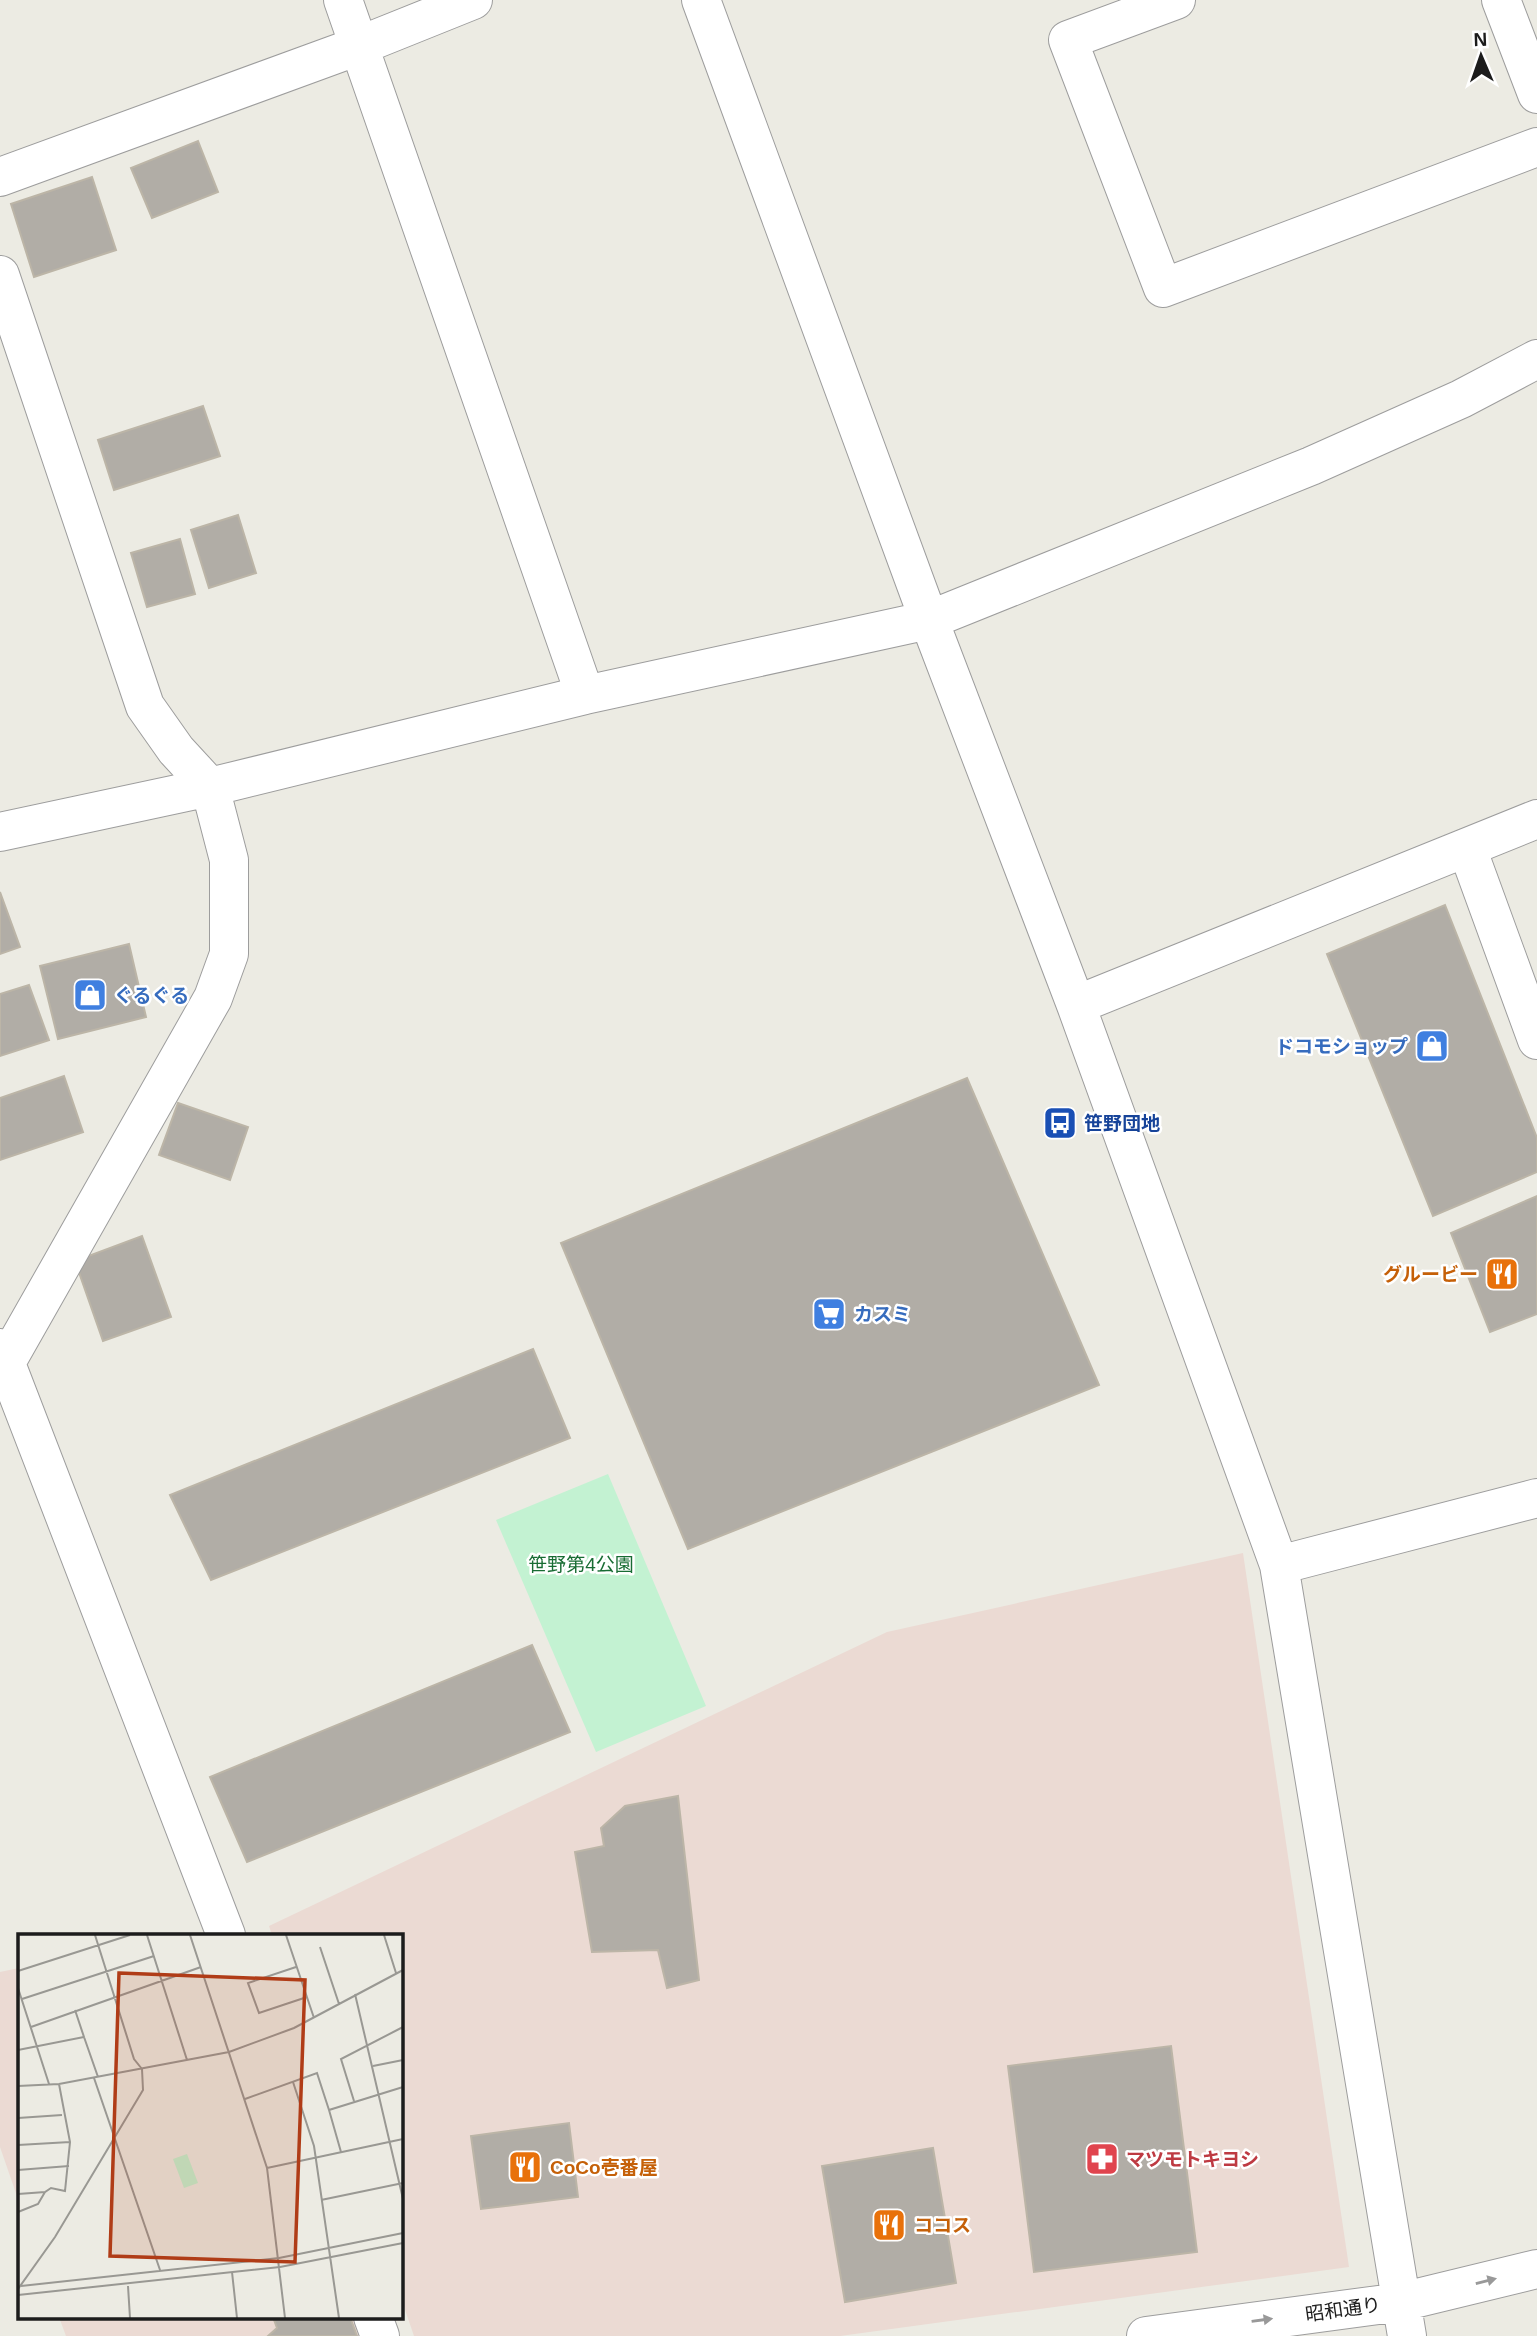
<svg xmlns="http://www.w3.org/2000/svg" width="1537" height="2336" font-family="Helvetica,'Noto Sans JP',sans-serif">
<rect width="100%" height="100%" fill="#ecebe3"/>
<path fill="#ebdad3" d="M1243,1553L1349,2267L840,2336H414L401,2298V1935H272L269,1926L887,1632Z
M19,1968V2202L0,2147V1972Z
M59,2317H357L365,2336H66Z"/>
<path fill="#c3f2d2" d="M608,1474L706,1706L596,1752L496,1520Z"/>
<path fill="#b1ada6" stroke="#bcb5a7" stroke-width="2" d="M198,141L218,192L152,218L131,168Z
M92,177L116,250L34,277L11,204Z
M203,406L220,456L114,490L98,440Z
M238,515L256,573L209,588L191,530Z
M180,539L195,594L147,607L131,553Z
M0,892L20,947L0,954Z
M1445,905L1537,1138V1172L1433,1216L1327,954Z
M129,944L146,1017L58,1039L40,966Z
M29,985L49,1040L0,1056V994Z
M64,1076L83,1132L0,1160V1098Z
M967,1078L1099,1385L688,1549L561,1243Z
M178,1103L248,1127L230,1180L159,1155Z
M1537,1196V1314L1490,1332L1451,1233Z
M142,1236L171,1317L103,1341L75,1261Z
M533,1349L570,1438L211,1580L170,1495Z
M532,1645L570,1732L247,1862L210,1777Z
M678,1796L699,1980L667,1988L658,1950L592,1952L575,1852L604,1846L601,1828L625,1806Z
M1171,2046L1197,2252L1034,2272L1008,2066Z
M569,2123L578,2197L481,2209L471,2136Z
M933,2148L956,2283L845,2302L822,2166Z
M273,2317H350L357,2336H268L277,2328Z"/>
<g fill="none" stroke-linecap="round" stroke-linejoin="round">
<defs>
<path id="minor" d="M343,0L585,695
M701,0L929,620L1076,1005L1279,1565L1407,2336
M1176,0L1068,40L1163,288L1537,147
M1501,0L1537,94
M0,177L361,45L473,0
M0,275L145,706L176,750L210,787L229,860V954L213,998L0,1373
M0,832L210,787L585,695L929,620L1311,466L1461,399L1537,359
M1467,848L1537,1040
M1076,1005L1537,819
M0,1348L226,1935
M1279,1565L1537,1498
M373,2317L380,2336
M1146,2336L1401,2302L1537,2269"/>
</defs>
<use href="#minor" stroke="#9d9d9d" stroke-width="40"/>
<use href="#minor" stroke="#fff" stroke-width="38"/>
</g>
<defs><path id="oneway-solid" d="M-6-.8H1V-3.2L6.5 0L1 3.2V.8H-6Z" transform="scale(1.75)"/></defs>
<g fill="#999">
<use href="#oneway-solid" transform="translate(1486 2281) rotate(-14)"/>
<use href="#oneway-solid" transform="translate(1262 2320) rotate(-8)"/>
</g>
<defs>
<symbol id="shop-square" viewBox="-11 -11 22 22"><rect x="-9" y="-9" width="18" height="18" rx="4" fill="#3f7fe0" stroke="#fff"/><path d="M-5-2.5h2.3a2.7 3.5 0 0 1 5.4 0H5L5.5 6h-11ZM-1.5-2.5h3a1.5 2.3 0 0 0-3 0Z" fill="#fff"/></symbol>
<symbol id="bus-square" viewBox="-11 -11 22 22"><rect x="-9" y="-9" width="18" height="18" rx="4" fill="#1a4fb4" stroke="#fff"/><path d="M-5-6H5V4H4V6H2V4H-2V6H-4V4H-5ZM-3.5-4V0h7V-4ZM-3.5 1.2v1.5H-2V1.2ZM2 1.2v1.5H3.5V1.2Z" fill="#fff"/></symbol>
<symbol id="restaurant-square" viewBox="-11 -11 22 22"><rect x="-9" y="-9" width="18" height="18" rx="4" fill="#e8710a" stroke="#fff"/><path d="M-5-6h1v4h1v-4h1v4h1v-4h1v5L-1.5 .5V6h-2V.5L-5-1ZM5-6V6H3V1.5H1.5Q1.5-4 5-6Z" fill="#fff"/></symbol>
<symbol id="supermarket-square" viewBox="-11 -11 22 22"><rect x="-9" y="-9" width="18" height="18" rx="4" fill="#3f7fe0" stroke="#fff"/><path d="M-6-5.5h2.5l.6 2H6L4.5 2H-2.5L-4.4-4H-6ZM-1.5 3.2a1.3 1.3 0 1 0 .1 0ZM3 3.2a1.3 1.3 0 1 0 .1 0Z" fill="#fff"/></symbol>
<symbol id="pharmacy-square" viewBox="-11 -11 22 22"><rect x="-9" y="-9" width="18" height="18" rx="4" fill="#e0444e" stroke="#fff"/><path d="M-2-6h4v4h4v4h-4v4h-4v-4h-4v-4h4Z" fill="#fff"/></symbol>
</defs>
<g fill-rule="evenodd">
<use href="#shop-square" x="71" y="976" width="38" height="38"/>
<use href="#shop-square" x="1413" y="1027" width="38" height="38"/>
<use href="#bus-square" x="1041" y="1104" width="38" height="38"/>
<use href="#restaurant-square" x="1483" y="1255" width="38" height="38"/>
<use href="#supermarket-square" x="810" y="1295" width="38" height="38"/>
<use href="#pharmacy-square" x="1083" y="2140" width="38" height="38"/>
<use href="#restaurant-square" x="506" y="2148" width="38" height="38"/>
<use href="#restaurant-square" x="870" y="2206" width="38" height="38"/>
</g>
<g text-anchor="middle" stroke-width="5" stroke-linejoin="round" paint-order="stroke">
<g font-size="19" font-weight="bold" fill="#366cbe" stroke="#fff" text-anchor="start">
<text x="114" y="1002">ぐるぐる</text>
<text x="1408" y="1053" text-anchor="end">ドコモショップ</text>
<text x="854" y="1321">カスミ</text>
</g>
<g font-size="19" font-weight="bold" fill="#164399" stroke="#fff" text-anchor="start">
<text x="1084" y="1130">笹野団地</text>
</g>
<g font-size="19" font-weight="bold" fill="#c56008" stroke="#fff" text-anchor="start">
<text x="1478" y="1281" text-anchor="end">グルービー</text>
<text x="550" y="2174">CoCo壱番屋</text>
<text x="914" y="2232">ココス</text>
</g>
<g font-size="19" fill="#186c33" stroke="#fff">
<text x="581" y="1571">笹野第4公園</text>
</g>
<g font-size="19" font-weight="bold" fill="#be3a42" stroke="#fff" text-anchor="start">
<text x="1126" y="2166">マツモトキヨシ</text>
</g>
<g font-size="19" fill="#1c1c1c" stroke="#fff">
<text transform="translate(1343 2309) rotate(-8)" y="7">昭和通り</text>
</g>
</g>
<g transform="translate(18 1934)">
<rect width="385" height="385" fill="#ecebe3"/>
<path d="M169,220L180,249L166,254L155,225Z" fill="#c3f2d2"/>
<path fill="none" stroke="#999893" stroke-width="2" d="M129,1L169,126M172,1L249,234L267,384M268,1L296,84M366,1L378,39M302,13L321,70M278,33L230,49L241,79L289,63M0,37L112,1M0,54L31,150M337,60L385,265M4,65L136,22M13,93L183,33M66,103L80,143M0,116L66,103L57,76M355,132L385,126M76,144L142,336M275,148L296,212L321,384M0,152L41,150L211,118L276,94L385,36M227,165L299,139L311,176M336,167L323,125L385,93M0,184L44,181M0,211L52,208M323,218L311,176L385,153M249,234L385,205M0,236L51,232M0,260L27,258L33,254L47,257L52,208L41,150M303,266L385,249M0,278L20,270L27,258M214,338L219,384M3,352L261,324L385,299M110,352L112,384M0,355L37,303L125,156L124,135L116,125L77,1M0,361L262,333L385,309"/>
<path fill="#b03c17" fill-opacity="0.15" stroke="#b03c17" stroke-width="3.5" d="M101,39L287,46L277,328L92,322Z"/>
<rect width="385" height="385" fill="none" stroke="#1c1c1c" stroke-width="3.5"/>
</g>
<g transform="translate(1481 56) rotate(358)" stroke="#ffffff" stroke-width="5" paint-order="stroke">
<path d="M0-5L12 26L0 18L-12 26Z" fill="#1c1c1c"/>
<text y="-10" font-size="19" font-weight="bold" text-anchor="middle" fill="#1c1c1c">N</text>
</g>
</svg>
